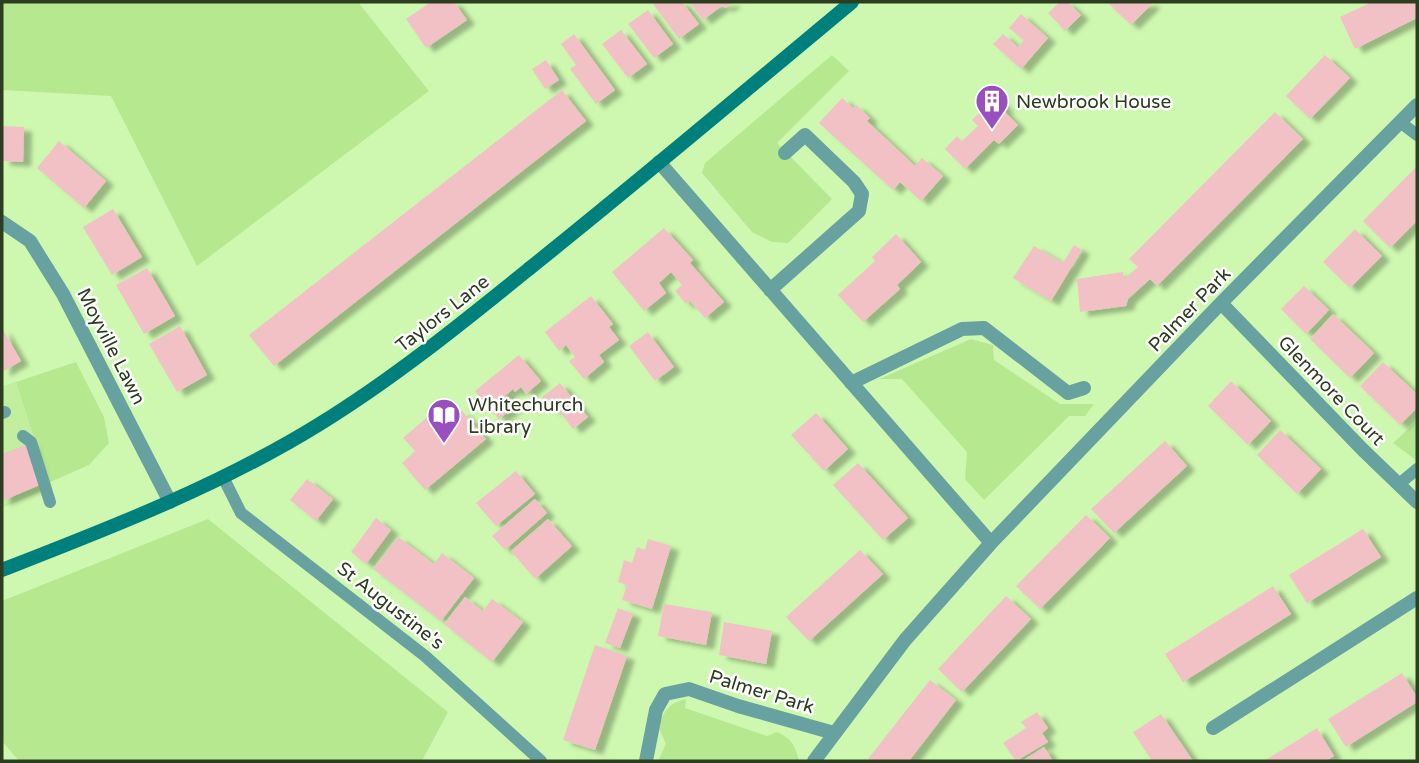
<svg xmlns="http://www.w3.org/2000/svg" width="1419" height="763" font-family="'Varela Round',sans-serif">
<defs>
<filter id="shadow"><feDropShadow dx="8" dy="4.5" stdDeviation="2" flood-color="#0004"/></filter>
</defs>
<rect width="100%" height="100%" fill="#cef8af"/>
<path fill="#c1ee9f" d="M16,382L49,488L2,508V386Z"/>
<path fill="#b6e890" d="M2,2H358L429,91L197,266L111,96L2,90Z
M832,55L849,71L777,143L832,199L788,243L772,242L752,232L702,173L705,163Z
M971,339L993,345L994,360L1060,404H1094L1085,416H1069L984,500L965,479L967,452L902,379H879Z
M76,362L104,417L109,443L89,465L48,483L16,382Z
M1417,421V461L1393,443Z
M208,519L448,712L422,761H19L2,741V601Z
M686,699L685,708L767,736L777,732C792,739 795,745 799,761H658L666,744L658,726C665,710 668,704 686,699Z"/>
<path fill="#f1c1c5" filter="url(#shadow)" d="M431,2H454L467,20L426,48L406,19Z
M656,2H682L699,24L679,39L653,4Z
M689,2H734L725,8L723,5L703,20Z
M1060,2H1067L1081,15L1065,31L1048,13Z
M1107,2H1150L1152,4L1131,25Z
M1372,2H1417V18L1355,49L1340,17Z
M648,10L673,44L654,58L628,24Z
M1021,14L1048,38L1021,69L993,44L1003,34L1018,47L1024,40L1009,28Z
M621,30L647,64L628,78L602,44Z
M574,34L615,90L596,104L570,69L576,65L561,44Z
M1325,55L1350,78L1310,119L1286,96Z
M546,60L559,80L545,89L532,69Z
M562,90L586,121L274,366L249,335Z
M996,97L1006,108L1003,110L1018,125L999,144L994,140L965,169L945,149L957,136L962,141L978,126L972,120L979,113L982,103L993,100Z
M842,98L853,108L856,105L870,118L867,121L915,166L922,158L943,176L921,201L900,182L893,190L819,123Z
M1275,112L1303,139L1157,286L1150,279L1128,299L1126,306L1080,312L1077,279L1123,272L1124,279L1138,267L1129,259Z
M2,126L24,127L23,162L2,161Z
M59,141L106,181L84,208L37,168Z
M1417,166V221L1390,248L1363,221Z
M113,209L142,257L112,275L83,227Z
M664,228L693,260L690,263L724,302L705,318L690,301L686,304L675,291L682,285L671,272L659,283L666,293L644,311L612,272Z
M1355,229L1382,256L1350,288L1323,262Z
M896,234L921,262L897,285L900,289L863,322L838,295L875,261L872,257Z
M1074,245L1082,250L1051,301L1013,278L1034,246L1063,263Z
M147,268L175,316L144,334L116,285Z
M1304,286L1329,310L1306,334L1281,309Z
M591,296L613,324L609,327L619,340L599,355L604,362L584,379L569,361L575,357L566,345L559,351L545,332Z
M1333,314L1374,353L1350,378L1310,339Z
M180,326L207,375L177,392L149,344Z
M2,328L21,361L2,372Z
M648,332L674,367L655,381L629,346Z
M519,355L541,381L526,394L521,387L515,392L513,389L505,396L514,407L499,419L475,391Z
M1383,362L1417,394V408L1400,425L1360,386Z
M1231,381L1271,421L1248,445L1208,406Z
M560,383L588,417L573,429L557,408L554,411L542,397Z
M438,408L449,422L462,411L486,439L425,490L402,463L415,451L403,438Z
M816,413L848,449L824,471L791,435Z
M1280,430L1321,469L1297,494L1257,455Z
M1165,441L1187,466L1114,533L1091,509Z
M30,443L42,484L2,501V454Z
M858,463L908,518L883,540L833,485Z
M516,471L535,494L496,526L476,503Z
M307,479L333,499L316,521L290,500Z
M535,499L547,513L505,550L492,536Z
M1086,515L1110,538L1040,609L1016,586Z
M376,518L391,530L366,564L351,552Z
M548,519L572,546L535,579L511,551Z
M1363,529L1381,557L1307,603L1289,575Z
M398,537L434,564L442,553L474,578L441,621L373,569Z
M648,539L671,546L652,609L622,600L627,585L618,582L624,560L632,563L637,547L645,550Z
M860,550L883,574L809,641L786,617Z
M1273,586L1291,614L1183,682L1165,654Z
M1006,596L1031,619L962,692L938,669Z
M465,597L483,611L492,599L523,622L492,662L444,624Z
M664,604L712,612L706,645L658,636Z
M618,608L633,614L620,648L605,643Z
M724,622L772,631L766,664L719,655Z
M595,645L627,656L595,750L563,740Z
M1402,673L1417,697V702L1346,747L1328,719Z
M930,680L956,700L909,761H871L868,759Z
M1037,712L1048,728L1042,733L1048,742L1016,761L1003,743L1026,728L1021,722Z
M1161,714L1185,749L1193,761H1152L1133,732Z
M1317,728L1334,756L1326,761H1264Z
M1044,747L1053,761H1022Z"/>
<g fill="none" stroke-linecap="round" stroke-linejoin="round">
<path stroke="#68a2a0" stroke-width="12" d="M1400,122L1417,135
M2,413L5,412
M23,436L31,442L50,502
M223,477L241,513L425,656L541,761
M1399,484L1417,469"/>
<path stroke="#68a2a0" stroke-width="14" d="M659,162L991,543
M2,222L30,241L63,294L170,502
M770,290L859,211L862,194L854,182L805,135L785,153
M1221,303L1363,450L1417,502
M851,383L962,329L984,328L1068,393L1084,388
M1213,728L1417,598
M646,761L656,710L665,694L689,689L738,706L834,733
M814,761L905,640L991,543L1221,303L1417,105"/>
<path stroke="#00807d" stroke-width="14" d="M2,570C110,528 219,486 318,425C393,379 462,323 530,268C639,181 745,91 852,2"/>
</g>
<defs>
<symbol id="building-pin" viewBox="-11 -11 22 30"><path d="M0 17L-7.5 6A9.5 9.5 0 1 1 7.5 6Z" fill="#9a4fc1" stroke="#fff"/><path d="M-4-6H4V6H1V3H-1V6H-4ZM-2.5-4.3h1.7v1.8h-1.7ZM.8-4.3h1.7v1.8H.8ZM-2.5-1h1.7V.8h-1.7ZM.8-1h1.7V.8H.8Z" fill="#fff"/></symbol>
<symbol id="library-pin" viewBox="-11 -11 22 30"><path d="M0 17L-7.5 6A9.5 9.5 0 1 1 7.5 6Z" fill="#9a4fc1" stroke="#fff"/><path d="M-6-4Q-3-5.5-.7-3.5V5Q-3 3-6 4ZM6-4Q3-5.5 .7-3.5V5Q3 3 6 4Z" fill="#fff"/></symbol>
</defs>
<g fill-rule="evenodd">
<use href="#building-pin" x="973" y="82" width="38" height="52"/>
<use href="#library-pin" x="425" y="396" width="38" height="52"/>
</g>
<g text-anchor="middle" stroke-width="5" stroke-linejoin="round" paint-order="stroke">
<g font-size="19" fill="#2c3d20" stroke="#fff" text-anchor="start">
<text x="1016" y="108">Newbrook House</text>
<text x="468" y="411">Whitechurch<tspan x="468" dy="22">Library</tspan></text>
</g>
<g font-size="19" fill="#2c3d20" stroke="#fff">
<text transform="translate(1189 309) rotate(-46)" y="7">Palmer Park</text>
<text transform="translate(442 313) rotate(-38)" y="7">Taylors Lane</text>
<text transform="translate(112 346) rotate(63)" y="7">Moyville Lawn</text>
<text transform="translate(1332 390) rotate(46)" y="7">Glenmore Court</text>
<text transform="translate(391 605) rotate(38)" y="7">St Augustine's</text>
<text transform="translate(762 691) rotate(17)" y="7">Palmer Park</text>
</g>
</g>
<rect width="1419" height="763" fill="none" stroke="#2c3d20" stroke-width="7"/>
</svg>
